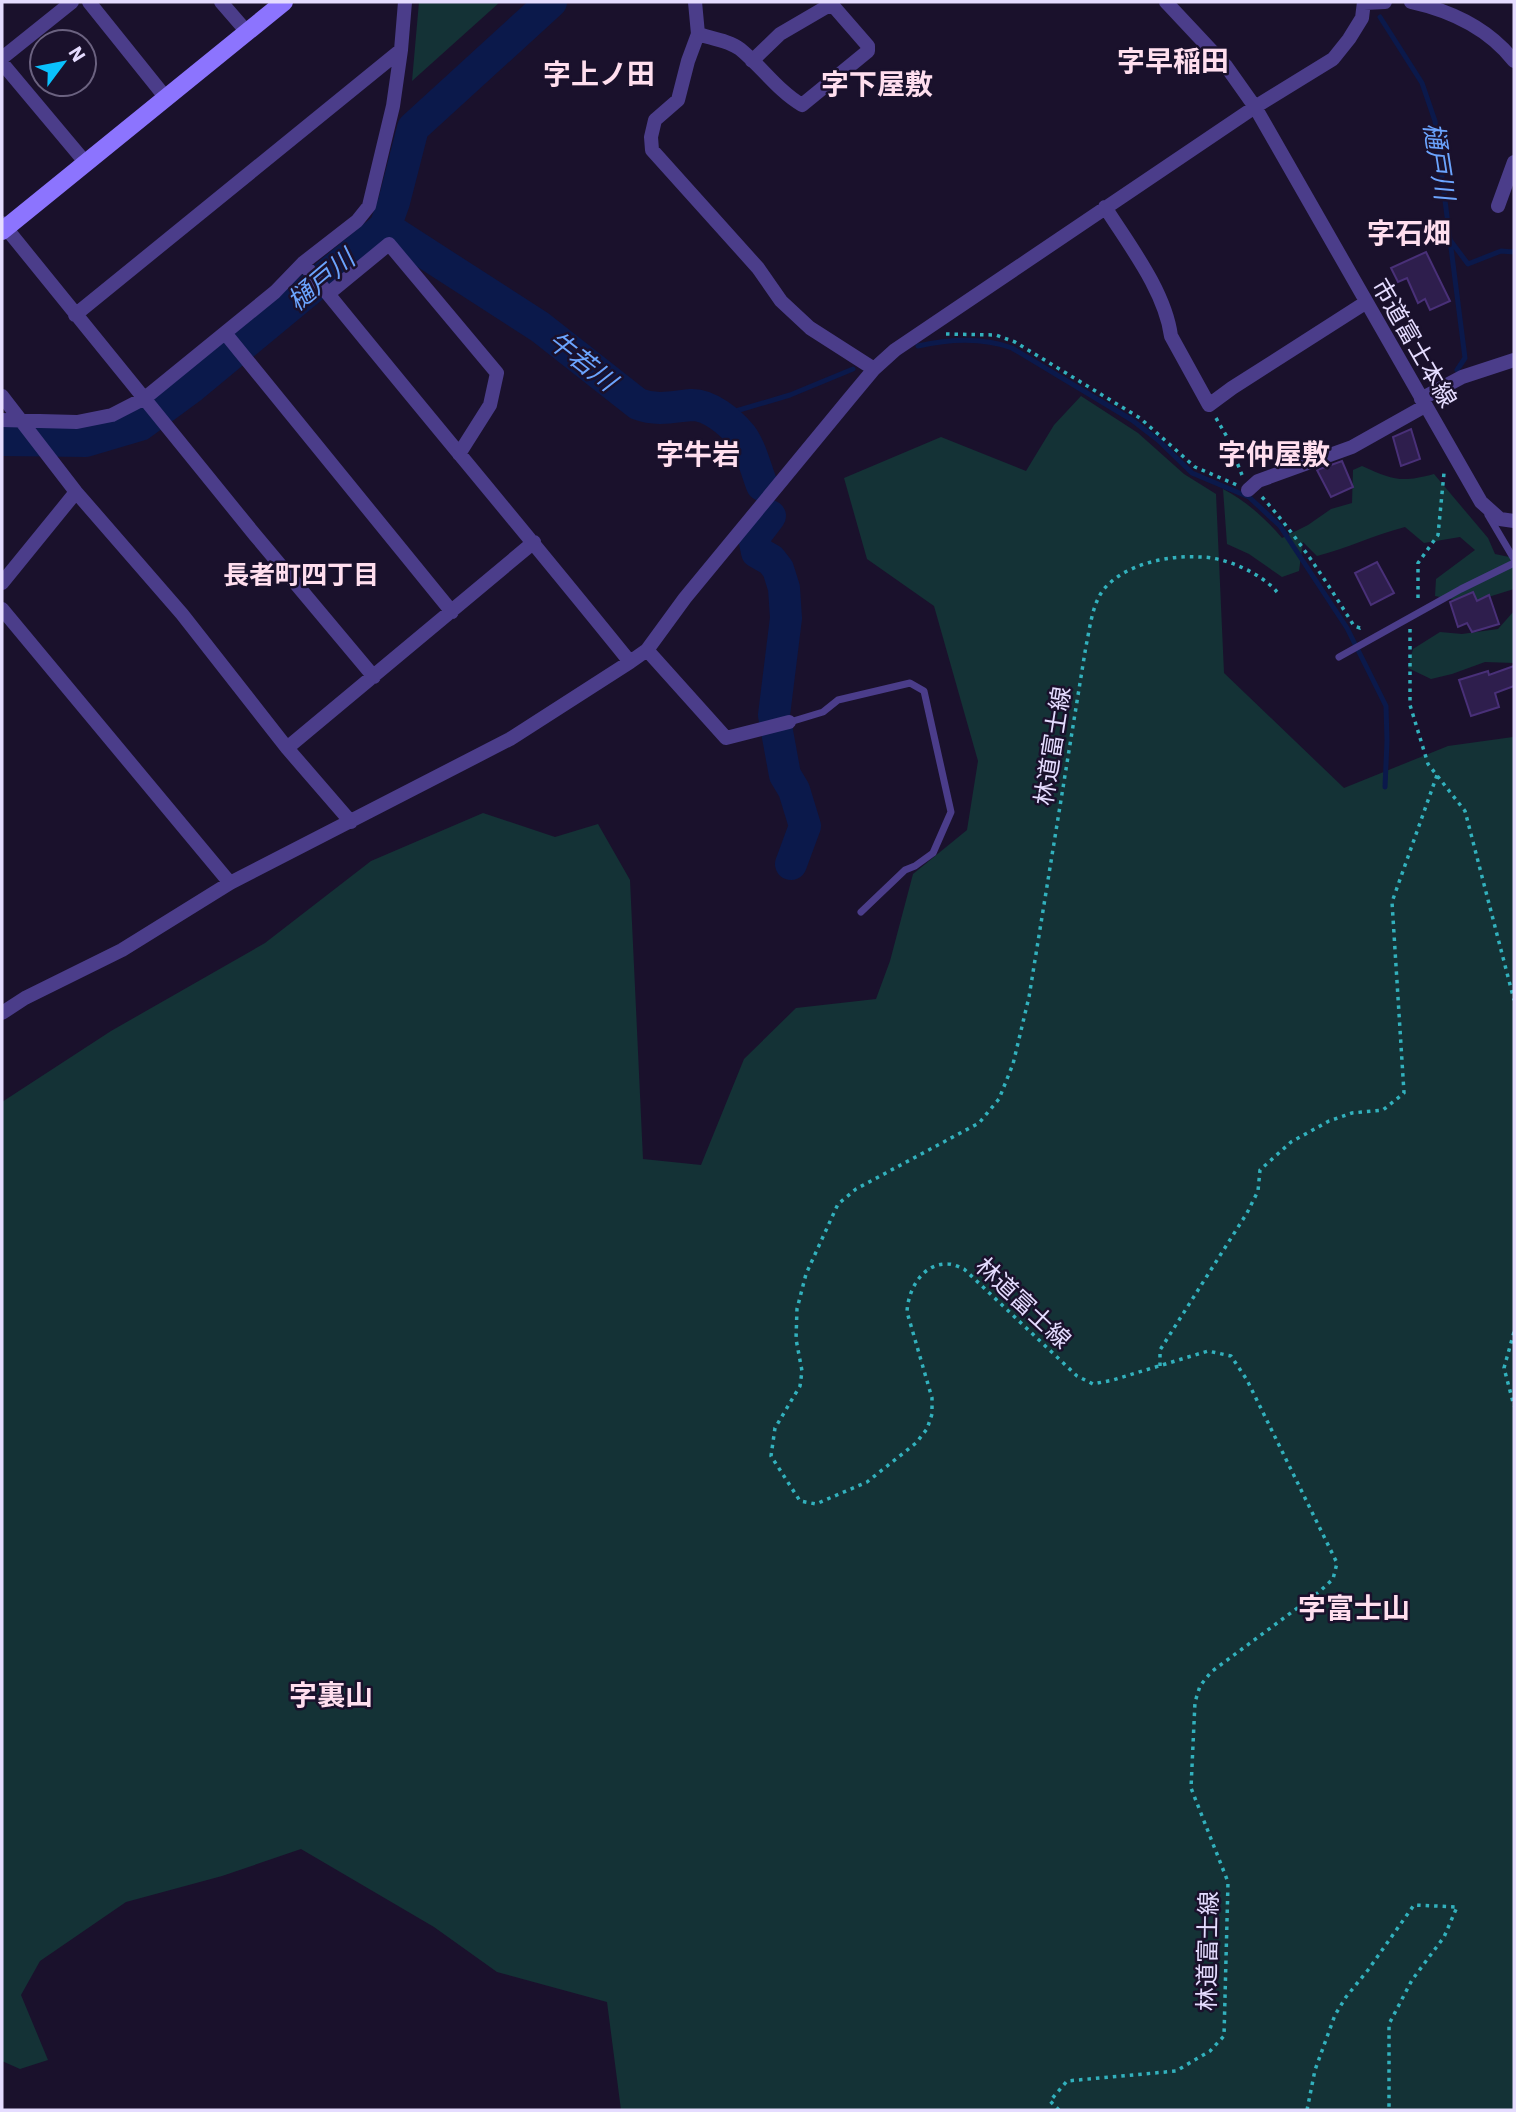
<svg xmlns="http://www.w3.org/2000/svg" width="1516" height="2112" font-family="'IBM Plex Sans','Noto Sans JP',sans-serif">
<rect width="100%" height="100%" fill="#1a112c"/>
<path fill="#143236" d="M419,2H500L412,81Z
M1081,396L1138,433L1184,474L1216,494L1224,673L1344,788L1448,746L1513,737L1514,731V2110H621L607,2002L497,1972L434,1927L301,1849L222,1876L126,1902L40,1961L21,1995L48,2060L20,2069L2,2061V1102L111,1031L265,943L371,861L483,813L555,837L598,824L630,880L643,1159L701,1165L744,1059L796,1008L876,999L890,961L913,874L967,830L978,761L934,606L867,559L844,478L941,437L1026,471L1054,425Z
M1362,466C1393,480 1401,483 1434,474L1488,538L1495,554L1514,558V589L1469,603L1435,596L1436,579L1475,550L1460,537L1424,543L1405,527C1374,535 1348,548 1317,556L1303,542L1299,571L1282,577L1249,554L1227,544L1223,489C1245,500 1266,519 1282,538L1308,525L1331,509L1352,503L1353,470Z
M1514,611V663L1485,662L1452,674L1431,679L1408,668L1413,649L1440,632L1462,634L1498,629Z"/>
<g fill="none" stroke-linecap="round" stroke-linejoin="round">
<path stroke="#0b194b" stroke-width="5" d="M1380,17L1422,83L1435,121L1450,240L1468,264L1501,251L1514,252
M1450,240L1465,358L1457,370
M918,346C949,339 982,337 1012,348L1132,420L1158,440L1192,473L1249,497L1280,526L1347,628L1386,706L1387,741L1385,787
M719,416L790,395L853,369"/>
<path stroke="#0b194b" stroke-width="32" d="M385,227L540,327L638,404C657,411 672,407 691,405C709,404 730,422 741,435C751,448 756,470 762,485
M2,440L86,441L140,425L193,386L385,227L394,202L413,128L551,2
M770,516L754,537L757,552L771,560L778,569L784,588L786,618L774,715L785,775L794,790L805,826L791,864"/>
</g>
<path fill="#2e1e4d" stroke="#493078" stroke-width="2" d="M1426,252L1450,301L1430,310L1425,299L1418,303L1407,278L1398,282L1391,268Z
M1411,429L1420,459L1401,466L1393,437Z
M1342,461L1353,487L1331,497L1317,470Z
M1377,562L1394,593L1371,605L1355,573Z
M1473,592L1477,601L1489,595L1499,624L1472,632L1467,623L1458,627L1450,602Z
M1514,666V686L1495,693L1499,707L1471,716L1459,680L1488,671L1489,675Z"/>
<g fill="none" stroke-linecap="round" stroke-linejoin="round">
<path stroke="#32b1bd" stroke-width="3.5" stroke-dasharray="3.5 5" stroke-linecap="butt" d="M946,334L996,335L1015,342L1140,418L1195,467L1237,485
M1216,418L1227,437L1242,475
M1262,497C1298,537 1326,581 1354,626L1360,628L1364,625
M1418,598V563L1438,535L1444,473L1447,470
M1410,629V705L1428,764L1465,811L1514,1000
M1514,1332L1504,1368L1514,1406
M1160,1366V1350L1247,1213L1258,1191L1260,1170L1291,1142L1329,1121L1352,1113L1383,1110L1404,1093L1392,902L1437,775
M1059,2110L1050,2101L1067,2081L1176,2071L1210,2051L1224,2036L1228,1882L1191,1788L1195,1702L1200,1686L1211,1672L1319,1592L1333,1579L1337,1563L1247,1380L1231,1356L1208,1351L1113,1380L1093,1384L1077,1376L964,1269C959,1267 953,1264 948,1264C922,1263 908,1290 907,1312L932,1398V1414L927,1429L916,1443L867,1482L816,1504L800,1501L771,1456L775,1428L800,1386L802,1371L796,1339L797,1309L806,1274L838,1204L856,1189L979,1123L999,1099L1013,1064L1029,997L1086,646C1090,628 1092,604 1104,589C1125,564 1168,555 1200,557C1225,557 1261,573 1277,592
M1307,2110L1315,2070L1335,2015L1346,1997L1368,1970L1414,1905L1457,1907L1444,1937L1412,1980L1389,2024V2110"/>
<path stroke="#4b3d8a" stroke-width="7" d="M1488,515L1514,559
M1339,657L1461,589L1514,563
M790,722L823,712L838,700L910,683L924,691L951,812L933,853L915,866L905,870L861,912"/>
<path stroke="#4b3d8a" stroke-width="14" d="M89,2L166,98
M221,2L247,32
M695,2L698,34L688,61L678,100L655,120L651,137L652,150L758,268L781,301L810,328L874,369
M1166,2L1226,66L1255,107L1481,502L1500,519L1514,521
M1411,2C1452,11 1488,28 1514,61
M1364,3L1385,2
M698,34C710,38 730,41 740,49C761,66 778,91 802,105L868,51V46L835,8L828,6L780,34L752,61
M2,58L72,2
M2,63L85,162
M1498,206L1514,162
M1105,207C1129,245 1165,291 1171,336L1209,405L1232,388L1365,303
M2,223L255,535L374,677
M303,263C411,397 522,528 630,662
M328,294L389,244L497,373L490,405L459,454
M75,315L401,50
M225,333L452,612
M2,396L76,492L182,614L287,748L351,822
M1421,399L1462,377L1514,360
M2,420L77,422L112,415L145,398L275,292L303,263L357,221L369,206L393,106L401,50L405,2
M1248,490L1258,481L1352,447L1425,406
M2,583L76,492
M2,609L230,883
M647,650L726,738L789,722
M287,748L534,542
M2,1013L25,998L122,950L230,883L510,739L630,662L647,650L685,598L849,399L874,369L895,350L1255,107L1333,59L1349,39L1362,18L1364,2"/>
<path stroke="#8c74fe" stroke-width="18" d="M2,231L284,2"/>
</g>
<g text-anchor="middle" stroke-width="5" stroke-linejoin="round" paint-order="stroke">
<g font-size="24" fill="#e5dcff" stroke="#1a112c">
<text transform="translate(1414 343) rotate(60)" y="8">市道富士本線</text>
<text transform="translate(1053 746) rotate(-81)" y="8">林道富士線</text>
<text transform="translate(1023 1303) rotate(43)" y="8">林道富士線</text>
<text transform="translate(1208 1951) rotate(-89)" y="8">林道富士線</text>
</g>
<g font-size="26" font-style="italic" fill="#6ba4fe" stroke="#1a112c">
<text transform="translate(1439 161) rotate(81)" y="9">樋戸川</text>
<text transform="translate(321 280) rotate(-40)" y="9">樋戸川</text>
<text transform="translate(582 361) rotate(38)" y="9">牛若川</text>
</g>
<g font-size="26" font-weight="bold" fill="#ffdeee" stroke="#1a112c">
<text x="301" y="584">長者町四丁目</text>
</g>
<g font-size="28" font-weight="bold" fill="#ffdeee" stroke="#1a112c">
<text x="1173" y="71">字早稲田</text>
<text x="599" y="84">字上ノ田</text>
<text x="877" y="94">字下屋敷</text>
<text x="1409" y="243">字石畑</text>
<text x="698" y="464">字牛岩</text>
<text x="1274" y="464">字仲屋敷</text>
<text x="1354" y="1618">字富士山</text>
<text x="331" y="1705">字裏山</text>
</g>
</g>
<rect width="1516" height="2112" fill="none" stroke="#e5dcff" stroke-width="7"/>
<g transform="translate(63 63) rotate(58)"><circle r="33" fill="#1a112c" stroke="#6b6280" stroke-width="2"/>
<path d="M0-5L12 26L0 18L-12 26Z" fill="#0ac1fd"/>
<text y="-10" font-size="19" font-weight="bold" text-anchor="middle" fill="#e5dcff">N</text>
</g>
</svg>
